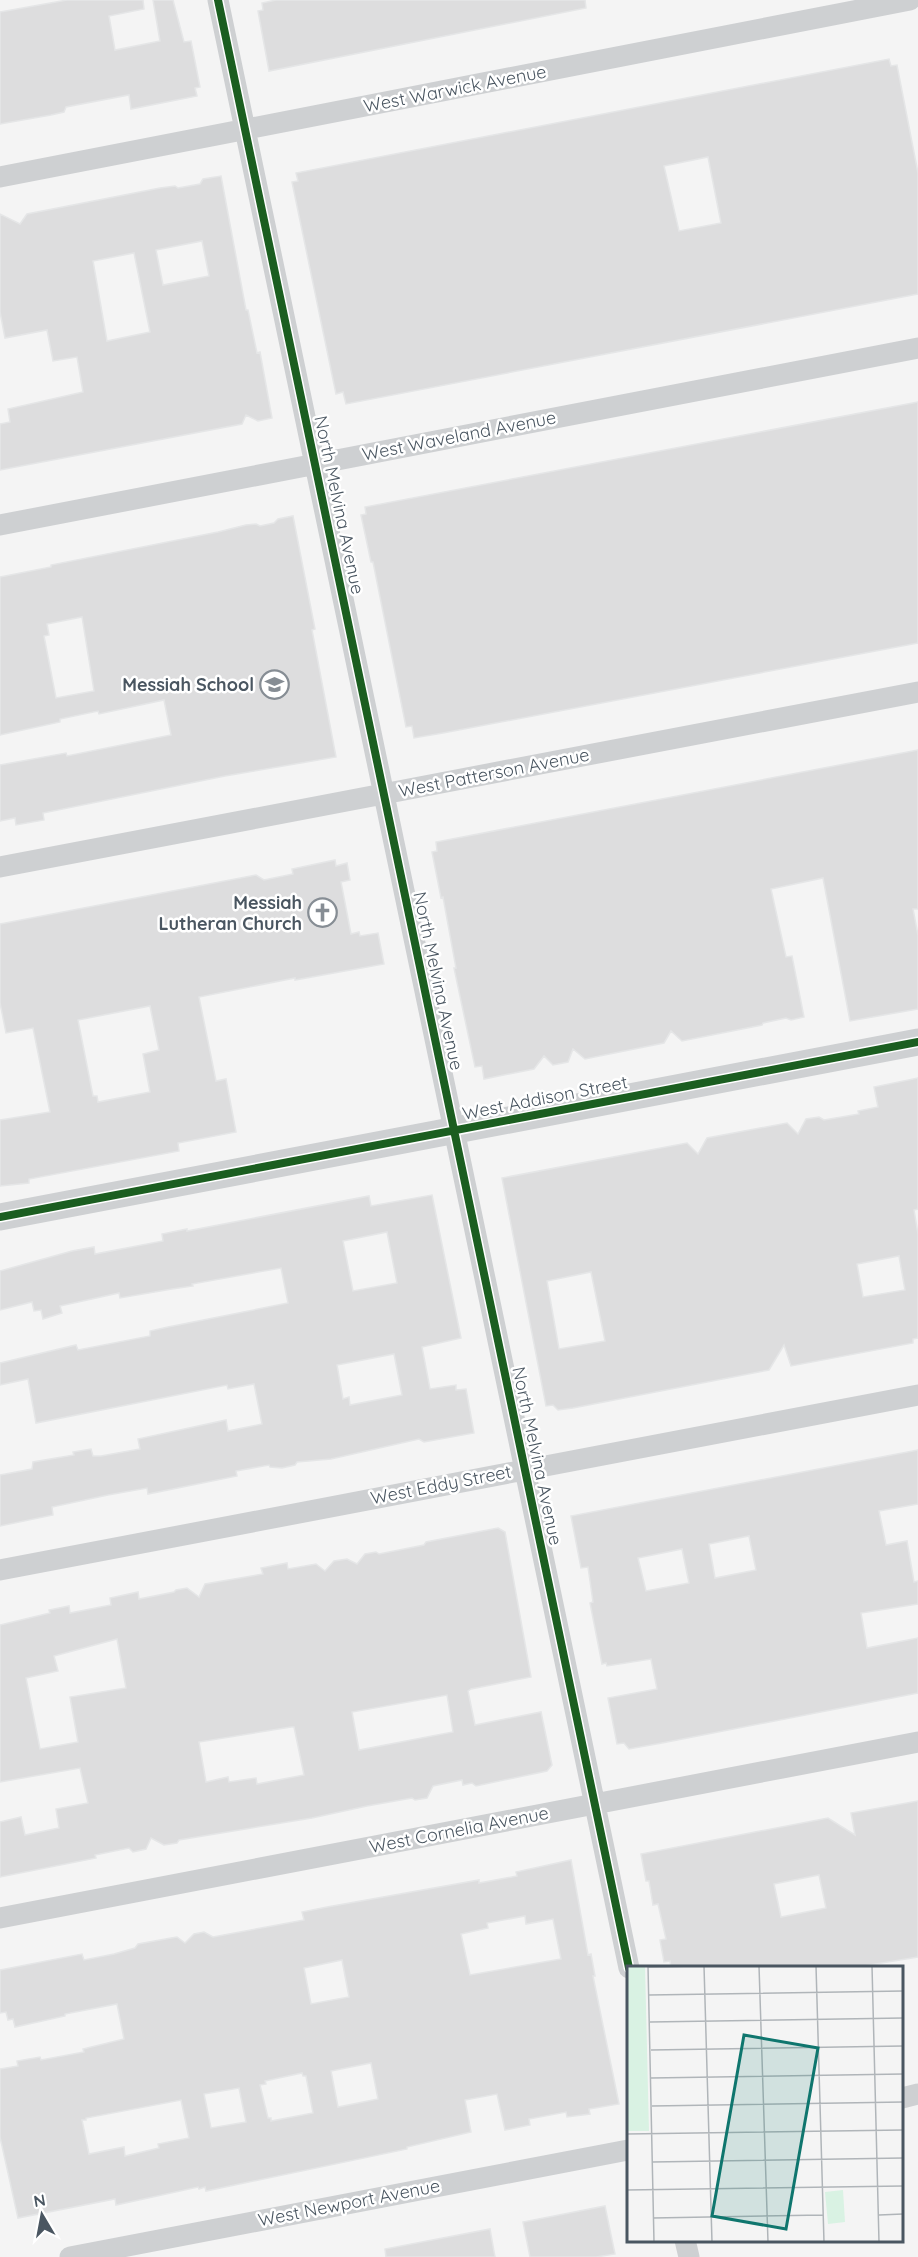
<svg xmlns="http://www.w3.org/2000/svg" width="918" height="2257" font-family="Quicksand,sans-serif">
<rect width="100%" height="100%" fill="#f4f4f4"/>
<path fill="#ddddde" stroke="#e5e6e7" stroke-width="1.5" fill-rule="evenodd" d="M67,0H143L144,9L109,16L115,50L160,41L153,0H173L184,42L191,41L200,87L195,88L197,96L131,109L129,95L66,107L64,112L51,115L0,124V12Z
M276,0H585L586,8L269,71L258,11L263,10L262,3Z
M889,59L891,66L897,65L918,173V294L346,404L343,392L336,394L292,182L298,181L296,173ZM708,157L721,223L679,231L664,166Z
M221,176L246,310H248L257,353L260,352L272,418L258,421L246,415L242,424L0,470V424L10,422L8,409L83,392L77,357L53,361L47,330L5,338L0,312V214L20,224L27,214L160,188L175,186L178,188L200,184L203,179ZM202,241L209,276L163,285L156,250ZM134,253L150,332L107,341L93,261Z
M918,402V643L443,733L414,738L412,726L406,727L373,562H371L361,515L366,514L365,507Z
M293,516L315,629L312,630L336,757L225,776L43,813L44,820L16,825L15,818L0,821V765L66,753L67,756L171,735L164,700L99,714L98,711L60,719V722L0,735V577L51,567V565L218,532L246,525L256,524L260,526L274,523L278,519ZM82,617L94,691L56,698L44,636L49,635L47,624Z
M918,750V909H913L918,935V1009L850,1021L823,878L771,889L786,957L792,956L804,1017L791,1020L786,1018L763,1023L762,1025L682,1041L671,1031L664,1043L585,1059L573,1049L568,1062L553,1065L544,1056L534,1069L484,1079L482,1066L475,1067L454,968H456L443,897L441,898L432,852L437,851L436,842Z
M335,860L336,866L347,863L350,880L341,882L351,934L359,932L360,936L378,933L384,964L295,980V978L199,997L216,1081L226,1079L236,1132L178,1143L179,1151L29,1179V1183L0,1186V1120L50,1112L33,1028L6,1033L0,1003V924L256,875L264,880L293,874L292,869ZM150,1006L159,1050L143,1054L150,1092L98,1102L97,1096H93L78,1020Z
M918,1078V1209L914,1210L918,1234V1338L913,1339V1343L791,1366L784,1345L769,1370L573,1408L558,1410L553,1405L546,1406L502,1178L687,1143L698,1154L707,1138L787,1123L798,1134L806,1119L819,1117L824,1120L859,1114L858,1111L878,1107L874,1087ZM899,1256L905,1290L863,1297L857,1264ZM591,1272L605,1341L559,1349L547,1281Z
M432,1195L461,1338L422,1347L430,1389L456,1385V1390L466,1389L474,1433L424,1442L419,1439L331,1459L297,1462L295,1465L282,1468L270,1467L269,1465L236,1471L237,1476L148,1494L147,1488L108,1495L52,1507L53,1515L0,1526V1475L32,1469L33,1462L74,1455L73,1452L91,1449L93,1456H101L140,1449L138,1439L226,1420L228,1431L262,1424L254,1384L228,1389L227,1385L36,1423L28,1379L0,1385V1363L76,1345L78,1350L150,1336V1331L168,1327L288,1303L281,1268L192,1284L193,1286L172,1289L120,1298L119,1293L60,1306L62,1313L43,1319L41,1310L34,1311L32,1302L0,1310V1271L72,1251L94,1247L95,1254L163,1241L162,1234L187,1229V1231L369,1196L371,1206ZM387,1232L397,1283L353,1291L343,1241ZM394,1354L402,1395L350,1405L349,1397L343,1399L337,1365Z
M918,1450V1504L879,1511L886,1545L907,1541L914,1582L918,1581V1604L861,1613L867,1648L918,1638V1693L662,1743L629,1749L624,1743L617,1744L608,1698L657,1689L651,1659L607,1666L606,1663L602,1664L590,1603L593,1602L588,1567L581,1568L571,1516ZM749,1536L756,1570L715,1578L709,1544ZM682,1549L689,1583L646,1591L638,1558Z
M498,1528L505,1532L531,1677L471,1689L468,1691L475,1725L541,1712L552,1765L547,1771L476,1786L472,1783L463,1785L462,1780L433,1786L427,1798L415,1800L412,1798L367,1806L312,1818L179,1840L177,1843L164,1845L151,1838L146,1849L133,1852L129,1848L95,1855L96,1858L0,1877V1822L21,1817L25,1835L59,1828L56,1809L88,1803L80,1768L0,1782V1625L50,1613L49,1610L69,1606L70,1613L111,1605L110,1598L138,1592L139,1599L174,1592L176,1590L187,1588L199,1597L205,1584L263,1574L261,1568L287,1563L288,1569L316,1564L325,1571L334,1561L347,1559L357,1564L365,1554L376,1552L379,1554L424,1545L426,1542ZM117,1639L126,1688L70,1697L78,1742L40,1749L26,1678L58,1671L54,1656ZM447,1695L453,1732L359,1750L352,1712ZM291,1727H294L304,1775L257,1784L256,1778L229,1782L228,1777L206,1782L199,1742Z
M918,1801V1957L852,1968H671L670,1961L664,1962L660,1940L666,1939L658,1904L653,1905L649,1881H646L641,1854L828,1818L855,1835L851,1813ZM819,1875L826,1908L781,1917L774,1884Z
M571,1860L588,1955L591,1954L595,1976H593L619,2104L589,2109L590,2114L567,2117L566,2112L529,2119L530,2125L505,2130L497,2094L465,2100L471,2132L407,2147V2149L206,2191L205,2187L199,2189L198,2187L116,2205L115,2199L18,2218L0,2137V2069L18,2066L17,2061L40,2057L41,2060L84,2052L83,2049L124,2039L117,2004L65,2014V2016L15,2027L13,2019L8,2020L6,2012L0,2013V1970L82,1954L84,1960L114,1954L135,1948L138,1944L171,1938L177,1937L185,1943L194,1934L204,1932L213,1937L272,1926L304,1920L302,1912L327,1907L479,1880V1883L517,1876L516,1872ZM525,1916L526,1924L553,1919L561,1959L470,1975L461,1934L488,1928L487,1923ZM342,1960L349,1997L311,2004L304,1968ZM371,2063L378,2099L338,2107L331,2071ZM302,2073L303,2076H306L313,2113L271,2121V2118H268L260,2085L266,2084L265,2081ZM239,2088L246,2122L211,2128L204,2094ZM181,2100L189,2138L158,2144L159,2148L125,2156L124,2147L89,2154L82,2120H86V2118Z
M605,2206L615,2254L596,2257H530L523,2222Z
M490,2229L495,2257H386L385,2249Z"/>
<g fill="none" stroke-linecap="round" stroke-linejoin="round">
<path stroke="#ced0d2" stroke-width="21" d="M218,0L629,1968
M0,177L910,0
M0,525L918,348
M0,867L918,692
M0,1570L918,1395
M0,1918L918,1742
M902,2098L918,2094
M685,2240L689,2257
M70,2257L628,2150"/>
<path stroke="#ced0d2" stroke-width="27" d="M0,1217L918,1042"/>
<defs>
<path id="cycleway" d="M218,0L629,1968
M0,1217L918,1042"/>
</defs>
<use href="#cycleway" stroke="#fff" stroke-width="11"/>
<use href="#cycleway" stroke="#1b5e20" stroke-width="8"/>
</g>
<defs>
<symbol id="school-ring" viewBox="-11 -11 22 22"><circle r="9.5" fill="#fff" stroke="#868d94" stroke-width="1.5"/><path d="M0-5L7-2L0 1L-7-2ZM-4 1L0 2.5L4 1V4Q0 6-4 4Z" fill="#868d94"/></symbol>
<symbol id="church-ring" viewBox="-11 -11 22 22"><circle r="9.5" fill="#fff" stroke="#868d94" stroke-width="1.5"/><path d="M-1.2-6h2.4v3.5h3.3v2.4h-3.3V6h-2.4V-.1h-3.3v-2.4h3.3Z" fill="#868d94"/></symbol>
</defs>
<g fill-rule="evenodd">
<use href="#school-ring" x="258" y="668" width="33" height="33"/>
<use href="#church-ring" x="306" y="896" width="33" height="33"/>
</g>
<g text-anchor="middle" stroke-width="5" stroke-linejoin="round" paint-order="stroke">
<g font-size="18" fill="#4a5661" stroke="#fff">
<text transform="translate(455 89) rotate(-11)" y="6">West Warwick Avenue</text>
<text transform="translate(459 436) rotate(-11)" y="6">West Waveland Avenue</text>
<text transform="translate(339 505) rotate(78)" y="6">North Melvina Avenue</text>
<text transform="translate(494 773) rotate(-11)" y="6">West Patterson Avenue</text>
<text transform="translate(438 981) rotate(78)" y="6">North Melvina Avenue</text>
<text transform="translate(545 1098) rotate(-11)" y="6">West Addison Street</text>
<text transform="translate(537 1456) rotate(78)" y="6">North Melvina Avenue</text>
<text transform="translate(441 1485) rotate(-11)" y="6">West Eddy Street</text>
<text transform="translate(459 1830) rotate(-11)" y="6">West Cornelia Avenue</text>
<text transform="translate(349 2203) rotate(-11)" y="6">West Newport Avenue</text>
</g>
<g font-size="18" font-weight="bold" fill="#4a5661" stroke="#fff" text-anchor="end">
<text x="254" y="691">Messiah School</text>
<text x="302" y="909">Messiah<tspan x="302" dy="21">Lutheran Church</tspan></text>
</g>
</g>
<g transform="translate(627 1966)">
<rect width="276" height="276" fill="#f4f4f4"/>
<path d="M0,0H18L22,165H0ZM216,224L218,256L201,258L198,226Z" fill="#d9f2e3"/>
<path fill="none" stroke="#b0b5b9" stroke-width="1.5" d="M21,0L27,276M77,0L85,276M132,0L141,276M189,0L197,276M245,0L252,276M21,1L69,0M22,29L276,25M23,56L276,52M24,84L276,80M24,112L276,108M25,140L276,136M0,168L276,164M25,196L276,192M0,224L276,220M252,249L276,248M26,252L196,249"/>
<path fill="#0f766e" fill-opacity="0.15" stroke="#0f766e" stroke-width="3" d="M117,69L191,82L159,263L85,250Z"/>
<rect width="276" height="276" fill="none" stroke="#4a5661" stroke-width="3"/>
</g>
<g transform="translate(42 2215) rotate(350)" stroke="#ffffff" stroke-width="4.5" paint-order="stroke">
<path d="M0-4.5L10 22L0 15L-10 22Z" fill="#4a5661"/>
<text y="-9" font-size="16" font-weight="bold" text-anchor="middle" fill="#4a5661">N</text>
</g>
</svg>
